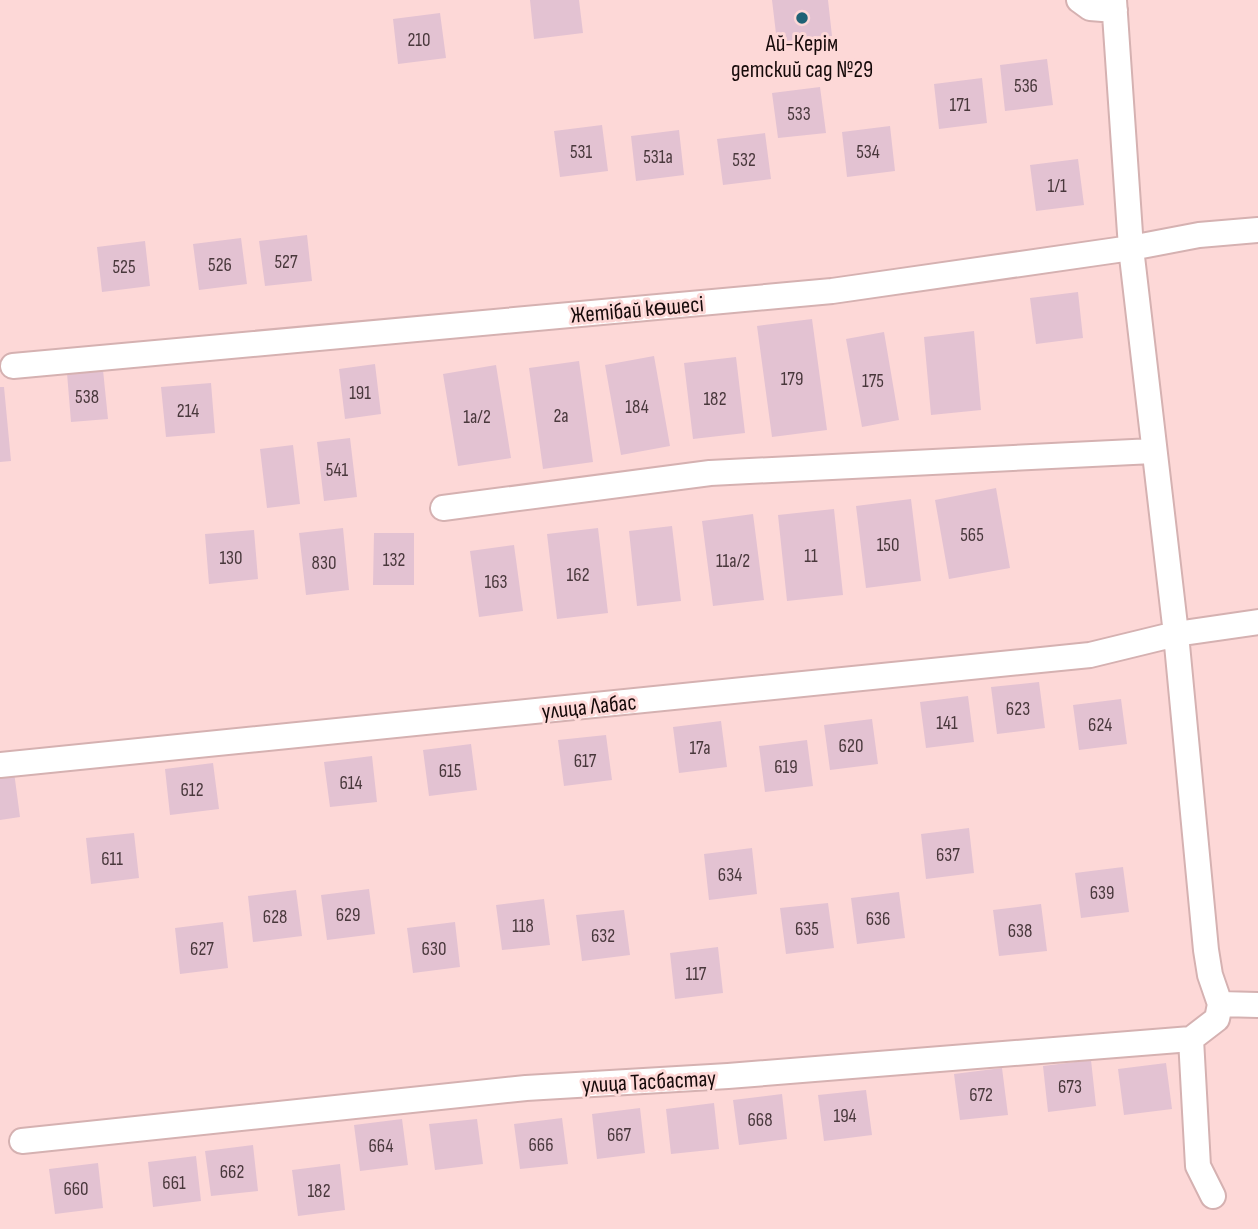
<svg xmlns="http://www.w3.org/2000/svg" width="1258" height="1229" font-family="'Sofia Sans Condensed',sans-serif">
<rect width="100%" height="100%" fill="#fdd8d7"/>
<path fill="#e3c2d2" d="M530,0H579L583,33L534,39Z
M772,0H828L832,36L777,42Z
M440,13L446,58L398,64L393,19Z
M1047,59L1053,105L1005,111L1000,65Z
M982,78L987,123L939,129L934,84Z
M820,87L826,133L778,138L772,93Z
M602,125L608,171L560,177L554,131Z
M890,126L895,171L847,177L842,132Z
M679,130L684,175L636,181L631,136Z
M765,133L771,179L723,185L717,139Z
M1078,159L1084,205L1036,211L1030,165Z
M307,235L312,281L265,286L259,241Z
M241,238L247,284L199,290L193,244Z
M145,241L150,286L102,292L97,247Z
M1078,292L1083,338L1036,344L1030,298Z
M812,319L827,430L772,437L757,326Z
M974,331L981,410L931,415L924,337Z
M884,332L899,420L862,427L846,339Z
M654,356L670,446L621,455L605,365Z
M736,357L745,433L693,439L684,363Z
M579,361L593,462L543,469L529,368Z
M375,364L381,414L345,419L339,369Z
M496,365L511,458L458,466L443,374Z
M103,370L108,419L71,422L67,373Z
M211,383L215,433L166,437L161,387Z
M0,387H4L11,461L0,462Z
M350,438L357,497L324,501L317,442Z
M293,445L300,504L267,508L260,449Z
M996,488L1010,568L949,579L935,500Z
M911,499L921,581L866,588L856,506Z
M834,509L843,595L787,601L778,515Z
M753,514L764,600L713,606L702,521Z
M672,526L681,601L637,606L629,531Z
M343,528L349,590L306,595L299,533Z
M598,528L608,613L557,619L547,534Z
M254,530L258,579L209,584L205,534Z
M374,533H414V585H373Z
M514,545L523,611L479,617L470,551Z
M1039,682L1045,728L997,734L991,687Z
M968,696L974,742L926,748L920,702Z
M1121,699L1127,744L1079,750L1073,705Z
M872,719L878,764L830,770L824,725Z
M721,721L727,767L679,773L673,727Z
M606,735L612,780L564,786L558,740Z
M807,740L813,786L765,792L759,746Z
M471,744L477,790L429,796L423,750Z
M372,756L377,802L330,807L324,762Z
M213,763L219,809L170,815L165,769Z
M14,772L20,817L0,820V773Z
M969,828L974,873L926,879L921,834Z
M134,833L139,878L91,884L86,838Z
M752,848L757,894L709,900L704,854Z
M1123,867L1129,912L1081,918L1075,873Z
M369,889L375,934L327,940L321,895Z
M296,890L302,936L253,942L248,896Z
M899,892L905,938L857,944L851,898Z
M544,899L550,945L502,950L496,905Z
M828,903L834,948L786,954L780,908Z
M1041,904L1047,951L999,956L993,910Z
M624,910L630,955L582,961L576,915Z
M223,922L228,968L180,974L175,928Z
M455,922L460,967L413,973L407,928Z
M718,947L723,993L675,999L670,953Z
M1091,1060L1096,1106L1048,1112L1043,1066Z
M1166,1063L1172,1109L1124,1115L1118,1069Z
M1002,1068L1008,1115L960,1120L954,1074Z
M866,1090L872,1135L824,1141L818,1095Z
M782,1094L787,1139L739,1145L733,1100Z
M714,1103L719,1149L671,1154L666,1109Z
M640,1108L645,1153L597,1159L592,1114Z
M562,1118L568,1164L520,1169L514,1124Z
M402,1119L408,1165L360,1171L354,1125Z
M477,1119L483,1164L435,1170L429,1124Z
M253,1145L258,1191L211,1196L205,1151Z
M196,1156L201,1201L153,1207L148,1162Z
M98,1163L103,1208L55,1214L49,1169Z
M340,1164L345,1210L298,1216L292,1170Z"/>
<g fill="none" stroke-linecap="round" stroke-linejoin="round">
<defs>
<path id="minor" d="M1079,0L1090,8L1115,10
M1114,0L1131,248L1176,634L1206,950L1210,975L1220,1004
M13,366L832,291L1131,248L1199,235L1258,230
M443,508L710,473L1153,451
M0,765L1090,655L1176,634L1258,622
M1191,1039L1198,1166L1213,1196
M22,1141L526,1088L728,1076L1191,1039L1217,1019L1220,1004L1258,1005"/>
</defs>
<use href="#minor" stroke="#d5b1b1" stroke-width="28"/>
<use href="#minor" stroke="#fff" stroke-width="24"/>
</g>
<circle fill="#1f6275" stroke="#fdd8d7" stroke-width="2.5" cx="802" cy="18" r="7"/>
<g text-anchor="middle" stroke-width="6" stroke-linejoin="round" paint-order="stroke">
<g font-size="19" fill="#49383c">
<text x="419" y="46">210</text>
<text x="1026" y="92">536</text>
<text x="960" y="111">171</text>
<text x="799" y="120">533</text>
<text x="581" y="158">531</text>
<text x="868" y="158">534</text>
<text x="658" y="163">531а</text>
<text x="744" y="166">532</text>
<text x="1057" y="192">1/1</text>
<text x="286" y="268">527</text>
<text x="220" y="271">526</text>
<text x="124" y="273">525</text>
<text x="792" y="385">179</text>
<text x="873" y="387">175</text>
<text x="360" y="399">191</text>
<text x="87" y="403">538</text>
<text x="715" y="405">182</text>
<text x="637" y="413">184</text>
<text x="188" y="417">214</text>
<text x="561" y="422">2а</text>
<text x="477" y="423">1а/2</text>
<text x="337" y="476">541</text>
<text x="972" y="541">565</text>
<text x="888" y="551">150</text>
<text x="811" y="562">11</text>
<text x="231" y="564">130</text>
<text x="394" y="566">132</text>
<text x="733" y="567">11а/2</text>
<text x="324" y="569">830</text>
<text x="578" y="581">162</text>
<text x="496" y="588">163</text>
<text x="1018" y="715">623</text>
<text x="947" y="729">141</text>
<text x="1100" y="731">624</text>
<text x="851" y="752">620</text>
<text x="700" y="754">17а</text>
<text x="585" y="767">617</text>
<text x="786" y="773">619</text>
<text x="450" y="777">615</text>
<text x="351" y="789">614</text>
<text x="192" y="796">612</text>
<text x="948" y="861">637</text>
<text x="112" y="865">611</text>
<text x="730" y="881">634</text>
<text x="1102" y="899">639</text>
<text x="348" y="921">629</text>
<text x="275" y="923">628</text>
<text x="878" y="925">636</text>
<text x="523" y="932">118</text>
<text x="807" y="935">635</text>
<text x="1020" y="937">638</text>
<text x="603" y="942">632</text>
<text x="202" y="955">627</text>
<text x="434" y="955">630</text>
<text x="696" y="980">117</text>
<text x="1070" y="1093">673</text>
<text x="981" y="1101">672</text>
<text x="845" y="1122">194</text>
<text x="760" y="1126">668</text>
<text x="619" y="1141">667</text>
<text x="541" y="1151">666</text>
<text x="381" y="1152">664</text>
<text x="232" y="1178">662</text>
<text x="174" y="1189">661</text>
<text x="76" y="1195">660</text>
<text x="319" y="1197">182</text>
</g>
<g font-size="23" fill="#160a0a" stroke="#fdd8d7">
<text x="802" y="51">Ай-Керім<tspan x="802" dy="26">детский сад №29</tspan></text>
</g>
<g font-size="23" fill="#160a0a" stroke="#fdd8d7">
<text transform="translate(637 309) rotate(-5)" y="8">Жетібай көшесі</text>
<text transform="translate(589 706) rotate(-6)" y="8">улица Лабас</text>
<text transform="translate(649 1081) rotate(-3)" y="8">улица Тасбастау</text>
</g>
</g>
</svg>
